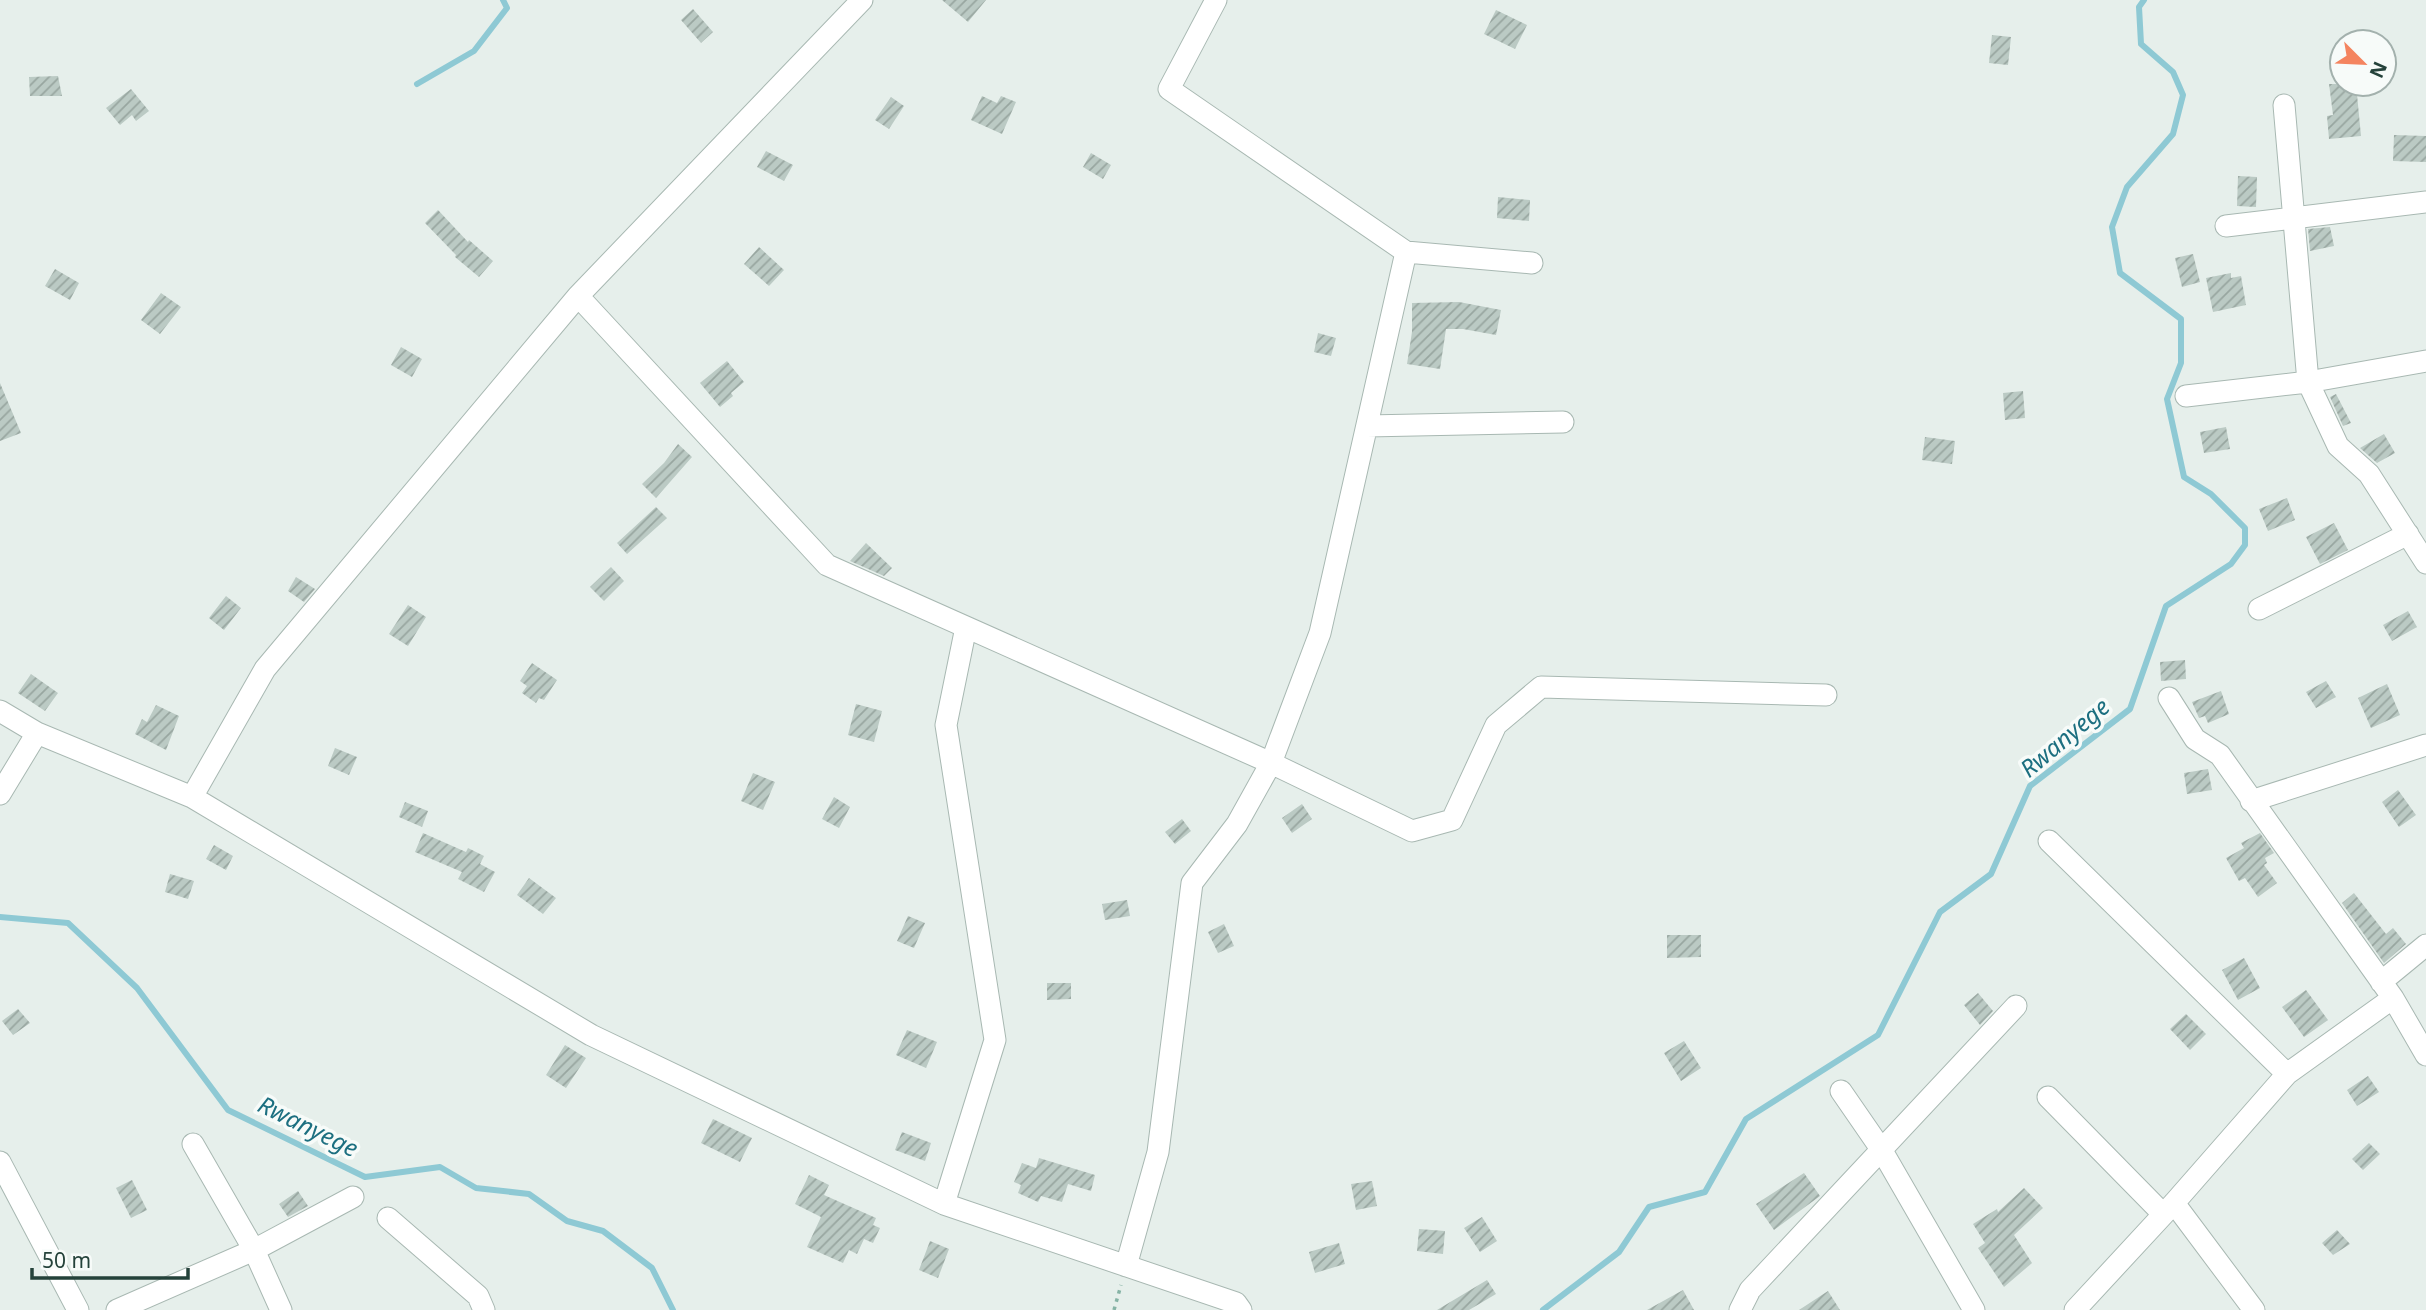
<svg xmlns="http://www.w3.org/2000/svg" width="2426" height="1310" font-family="'Noto Sans',sans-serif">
<defs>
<pattern id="building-hatch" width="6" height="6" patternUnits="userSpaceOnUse" patternTransform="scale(1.75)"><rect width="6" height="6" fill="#bbcac4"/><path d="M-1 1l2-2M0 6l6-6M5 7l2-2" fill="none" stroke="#98a6a0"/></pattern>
</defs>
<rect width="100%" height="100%" fill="#e6efeb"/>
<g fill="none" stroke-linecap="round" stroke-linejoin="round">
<path stroke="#8ec9d4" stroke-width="6" d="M417,84L474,51L507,8L503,0
M0,917L68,923L137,988L228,1110L365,1177L440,1167L476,1188L529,1194L567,1221L603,1231L652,1268L673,1310
M1543,1310L1619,1252L1649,1207L1705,1192L1746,1119L1878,1035L1940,912L1991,874L2030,786L2130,709L2166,606L2231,564L2245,545V528L2211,494L2184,477L2167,399L2181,363V319L2120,273L2112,227L2127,187L2173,134L2183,95L2173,72L2141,44L2139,7L2144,0"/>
</g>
<path fill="url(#building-hatch)" d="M942,0H986L968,22Z
M693,9L713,32L701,43L681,20Z
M1496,10L1527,25L1515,49L1484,34Z
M1992,35L2011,37L2008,65L1989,63Z
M58,76L62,96H30L29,77Z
M2329,84H2356L2361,136L2329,139L2327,116L2333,115Z
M131,89L149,111L136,121L132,115L120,125L106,108Z
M982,96L997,103L1001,96L1016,102L1002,134L971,120Z
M891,97L904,106L889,129L875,120Z
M2394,135L2426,136V162L2393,161Z
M766,151L793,165L784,181L757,167Z
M1091,153L1111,165L1103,179L1083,167Z
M2238,176L2257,177L2256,207L2237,206Z
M1498,197L1530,200L1529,221L1497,218Z
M438,210L468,242L469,240L493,261L479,277L455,257L456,255L425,223Z
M2330,227L2334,246L2310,251L2308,229Z
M759,247L784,270L769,286L744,264Z
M2193,254L2200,282L2182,287L2175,258Z
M55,269L79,283L70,300L45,286Z
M2231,273V278L2241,276L2246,305L2213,312L2206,278Z
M161,293L181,307L160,334L141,320Z
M1459,302L1501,310L1496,335L1463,329H1446L1440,369L1407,364L1412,332V303Z
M1318,333L1336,338L1331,356L1314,352Z
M401,347L422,359L412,377L391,365Z
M727,361L744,382L731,393L733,396L720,407L700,383Z
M0,383L21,433L0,441Z
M2023,391L2025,418L2005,420L2003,393Z
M2336,394L2351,423L2343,426L2330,397Z
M2226,427L2230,449L2204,453L2200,432Z
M2384,434L2395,453L2377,463L2360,448Z
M1925,437L1955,441L1952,464L1922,460Z
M678,444L692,457L656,498L642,484L664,463Z
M2287,498L2295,520L2268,531L2259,509Z
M656,507L667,518L627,554L617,543Z
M2334,523L2348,550L2320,564L2306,537Z
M866,543L892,568L884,576L850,561Z
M611,567L624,581L604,601L590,587Z
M296,577L315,589L304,602L288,591Z
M226,596L241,608L224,630L209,618Z
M408,605L426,617L408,646L389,634Z
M2408,611L2417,627L2392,641L2383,625Z
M2185,660L2186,679L2161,681L2160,662Z
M532,663L557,680L544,700L539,698L536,703L522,693L527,686L520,681Z
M31,674L58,693L45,711L18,693Z
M2326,681L2336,697L2316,708L2306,692Z
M2387,684L2400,715L2371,728L2358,698Z
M2221,691L2229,714L2208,723L2205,716L2199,718L2192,702Z
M856,704L882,711L874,742L848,735Z
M156,705L179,716L166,750L135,734L142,719L147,722Z
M335,748L357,757L349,775L328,766Z
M2208,769L2212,790L2187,794L2184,773Z
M753,773L775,782L763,810L741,801Z
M2398,790L2416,815L2399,827L2382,802Z
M834,797L850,807L839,828L822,819Z
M405,802L428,811L422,827L399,817Z
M1302,804L1312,819L1292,833L1282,818Z
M1182,819L1191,831L1175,844L1165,832Z
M423,833L466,852L468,848L484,856L480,864L495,872L484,892L458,879L462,872L415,852Z
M2260,833L2274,853L2265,858L2267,863L2264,865L2277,883L2258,897L2245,878L2239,881L2226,858L2244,848L2241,843Z
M214,845L233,856L226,870L206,859Z
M170,874L194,881L188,899L165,892Z
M529,878L556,898L543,914L517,895Z
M2354,893L2386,934L2393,928L2406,944L2384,963L2342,903Z
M1127,900L1130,916L1105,920L1102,904Z
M908,916L925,923L914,948L897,941Z
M1224,924L1234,946L1218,953L1208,932Z
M1667,935H1701V957L1667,958Z
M2244,958L2260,988L2238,1000L2222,970Z
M1047,983H1071V999L1047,1000Z
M2306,990L2328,1020L2304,1037L2282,1007Z
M1978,993L1993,1011L1980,1025L1964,1005Z
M18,1009L30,1023L13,1035L2,1021Z
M2186,1014L2206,1034L2190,1050L2170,1029Z
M907,1030L937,1042L926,1068L896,1055Z
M1684,1041L1701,1068L1681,1081L1664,1053Z
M565,1045L586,1058L566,1088L546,1075Z
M2368,1076L2379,1092L2357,1106L2347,1090Z
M713,1119L752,1138L740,1162L701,1143Z
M902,1132L931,1143L925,1161L895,1150Z
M2369,1143L2380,1154L2363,1170L2352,1159Z
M1039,1158L1095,1175L1091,1191L1068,1184L1062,1202L1041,1196L1038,1202L1018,1193L1021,1185L1014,1182L1022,1163L1036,1168Z
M1804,1173L1820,1196L1774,1230L1756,1204Z
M809,1175L829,1185L824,1195L876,1218L873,1225L880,1228L873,1243L864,1239L857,1254L849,1250L843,1263L807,1247L821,1217L795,1204Z
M132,1180L147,1210L131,1218L116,1188Z
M1372,1181L1377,1206L1356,1210L1351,1184Z
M2024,1188L2043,1208L2014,1235L2032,1263L2004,1287L1978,1248L1985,1243L1973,1224L1997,1209L1998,1212Z
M298,1191L308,1206L288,1217L279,1204Z
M1482,1217L1497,1241L1480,1252L1464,1228Z
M1419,1229L1445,1231L1443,1254L1417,1251Z
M2337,1230L2350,1244L2333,1255L2322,1243Z
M930,1241L949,1249L938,1278L919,1270Z
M1339,1243L1345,1264L1315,1273L1309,1252Z
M1487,1280L1496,1294L1469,1310H1437Z
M1683,1290L1694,1310H1647Z
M1828,1291L1840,1310H1799Z"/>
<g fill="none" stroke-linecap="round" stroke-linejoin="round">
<defs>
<path id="minor" d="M1216,0L1169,89L1406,252L1532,263
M2284,105L2308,382L2338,446L2369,474L2426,563
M2226,226L2426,202
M578,296L827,565L1271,763L1412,831L1452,820L1496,725L1541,687L1826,695
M2186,396L2308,382L2426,361
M1367,426L1563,422
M2259,609L2408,534
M2169,698L2195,739L2220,755L2393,998L2426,1055
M0,711L37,733L192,797L591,1035L944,1204L1236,1303L1241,1310
M0,794L37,733
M192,797L265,669L578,296L862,0
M2251,801L2426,745
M2049,841L2287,1074
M2381,982L2426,945
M1841,1091L1881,1149L1974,1310
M2048,1097L2163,1214
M193,1144L254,1250L281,1310
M0,1162L78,1310
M2174,1203L2254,1310
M944,1204L995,1040L946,725L966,627
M388,1218L478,1296L484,1310
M1126,1266L1158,1152L1192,883L1237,824L1271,763L1320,633L1406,252
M117,1310L254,1250L353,1197
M1740,1310L1750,1290L2016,1006
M2075,1310L2174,1203L2287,1074L2393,998"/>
</defs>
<use href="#minor" stroke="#a8b8b2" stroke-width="23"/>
<path stroke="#86b3a5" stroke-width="3.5" stroke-dasharray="3.5 5" stroke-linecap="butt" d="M1114,1310L1121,1285"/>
<use href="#minor" stroke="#fff" stroke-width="21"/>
</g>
<g text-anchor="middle" stroke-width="7" stroke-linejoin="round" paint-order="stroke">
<g font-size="24" font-style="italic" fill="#1c6f80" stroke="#f7fbf9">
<text transform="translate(2065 738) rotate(-40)" y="8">Rwanyege</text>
<text transform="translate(308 1127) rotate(26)" y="8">Rwanyege</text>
</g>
</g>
<g transform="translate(2363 63) rotate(114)"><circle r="33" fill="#f7fbf9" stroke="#a3b1ad" stroke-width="2"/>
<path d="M0-5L12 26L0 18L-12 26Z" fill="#f4845f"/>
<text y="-10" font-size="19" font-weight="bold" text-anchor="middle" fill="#24423a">N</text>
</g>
<path d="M32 1268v10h156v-10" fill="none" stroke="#24423a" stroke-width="3.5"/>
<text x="42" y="1268" font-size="21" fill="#24423a" stroke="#f7fbf9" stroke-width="5" paint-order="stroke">50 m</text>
</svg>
